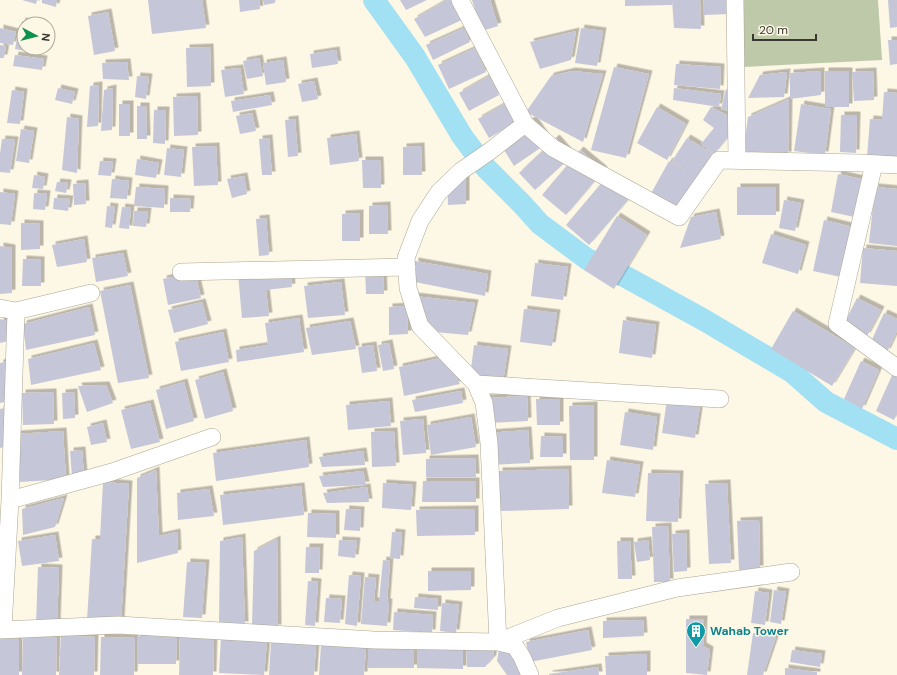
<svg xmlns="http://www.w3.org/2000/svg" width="897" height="675" font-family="'DM Sans',sans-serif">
<defs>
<filter id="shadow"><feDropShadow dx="3.5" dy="-3.5" stdDeviation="0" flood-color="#0004"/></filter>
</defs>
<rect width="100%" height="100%" fill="#fdf7e5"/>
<path fill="#bdc9a9" d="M743,0H878L882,60L744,67Z"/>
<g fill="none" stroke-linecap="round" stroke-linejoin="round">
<path stroke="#a2e1f4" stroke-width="22" d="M374,0L415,57L462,136L486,168L522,204L540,224L587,259L626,277L704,320L792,372L826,402L897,439"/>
</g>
<path fill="#c5c6d8" filter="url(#shadow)" d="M22,0H37L36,4Z
M42,0H57L56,7L42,3Z
M148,0H202L206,28L152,34Z
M239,0H259L260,9L240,12Z
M263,0H275V3L264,5Z
M400,0H427L406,10Z
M447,0H456L466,18L425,37L414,19Z
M472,0H490L498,26L482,31Z
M625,0H672V5L625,6Z
M672,0H700L701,29L674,28Z
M704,0H730V14L704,15Z
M888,0H897V27L890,28Z
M108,12L115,51L94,55L88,16Z
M22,21L33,23L32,24H24V32L20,31Z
M0,28L16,32L13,45L0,43Z
M464,28L470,42L433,60L426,45Z
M581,28L603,31L597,66L575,63Z
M576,31L571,60L540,69L530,42Z
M17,38L24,39V48H39L38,53L15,49Z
M888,40H897V64L890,65Z
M0,45L6,46L4,58H0Z
M210,47L211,86L187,87L186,48Z
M475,48L486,72L449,89L438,65Z
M336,50L338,64L312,68L310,54Z
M15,55L44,59L42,70L13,66Z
M259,58L263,76L247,79L243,61Z
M283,60L286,82L266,85L263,63Z
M127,62L129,80L103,79L102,63Z
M676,64L721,67L720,89L674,85Z
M614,67L649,74L626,158L591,150Z
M240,68L244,94L225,97L221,70Z
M572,71L603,74L583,142L526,112L551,76Z
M821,71V95L790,99V73Z
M825,71H849V107H825Z
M873,71L874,100L854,101L852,72Z
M787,72L784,97L748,98L760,75Z
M137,76L149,77L146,99L135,97Z
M489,76L499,95L469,111L459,93Z
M314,81L318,99L302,102L298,84Z
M99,85L98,126L87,127L90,86Z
M58,88L75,92L72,104L55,100Z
M113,88L112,130L101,131L104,90Z
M674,88L721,94L719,107L673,100Z
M726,89L734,91L730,111L721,109Z
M12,90L24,92L20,124L7,123Z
M884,92L897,93V159L867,157L870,119L882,120Z
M270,95L272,105L233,112L231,101Z
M197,96L198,135L174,136L173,97Z
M789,99L788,155L743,156L748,117Z
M508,102L518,121L489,138L478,119Z
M119,104H130V136H119Z
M801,104L831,109L825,155L794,151Z
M137,106H146L147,139H137Z
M657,107L686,124L667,160L637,143Z
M711,107L734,119V130L714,154L701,144L714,128L703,120Z
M154,110H166L165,144L153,143Z
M252,113L256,131L240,134L236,116Z
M841,115H857L856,153L840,152Z
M67,117L79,119L77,173L62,170Z
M295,119L298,156L288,157L285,120Z
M533,119L549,142L514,166L499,142Z
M21,129L34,131L29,163L16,161Z
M356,134L359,161L330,165L327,138Z
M269,138L272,175H262L259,139Z
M556,138L572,156L535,190L519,173Z
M687,138L712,153L698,177L678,213L649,197L669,161L689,172L672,161Z
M2,139L15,140L10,173L0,172V154Z
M216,146L218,185L194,186L192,147Z
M421,146L422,175H403V147Z
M167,148L184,150L181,177L164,175Z
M580,150L604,170L566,215L542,195Z
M137,159L159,163L156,178L135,175Z
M362,160H380L381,188H363Z
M100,161L113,162L111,176L98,175Z
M838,174L866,180L859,218L831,212Z
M34,175L45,177L43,189L32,188Z
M244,176L247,194L232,198L227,179Z
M447,176H466V204L448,205Z
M112,179L129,181L127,199L110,198Z
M604,180L628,200L589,245L566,225Z
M57,182L68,183L66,193L55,191Z
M85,183L86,204L74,205L73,184Z
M136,187L165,189L164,208L134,206Z
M737,187H776V215H737Z
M875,187L897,189V246L869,243Z
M0,192L15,194L11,225L0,224Z
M34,193L47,194L45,210L33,209Z
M54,198L70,199L68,211L53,209Z
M170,198L191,199L190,212H170Z
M784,200L801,203L795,231L779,228Z
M387,205L388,234H369V206Z
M107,206L115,207L112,228L105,227Z
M122,207L131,208L129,229L119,228Z
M134,211H148L146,227L133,226Z
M716,212L721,239L680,248L691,217Z
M360,213V241H342V214Z
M617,216L647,235L614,289L584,270Z
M266,218L269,255L259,256L256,219Z
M824,220L853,227L841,277L813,271Z
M21,223L40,224V249L21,250Z
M771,234L806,245L798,274L762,263Z
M84,239L87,262L57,267L52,245Z
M0,246L12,248V293L0,294Z
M863,248L897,251V286L860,283Z
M123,253L128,276L96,282L92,258Z
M23,259L41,260V286H22Z
M415,261L488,274L485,296L415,282Z
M535,263L568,267L563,300L531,296Z
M365,266H383L384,294H366Z
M290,269L292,287L266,290L269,316L242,318L238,274Z
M195,272L201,298L168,305L163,279Z
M341,282L345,315L308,318L304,286Z
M130,285L149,378L118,383L100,291Z
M414,296L475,303L468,335L434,332Z
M857,298L881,310L867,336L844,324Z
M202,302L208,324L174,333L168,310Z
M407,306L408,334L389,335V307Z
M89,307L95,335L26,350L23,324Z
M524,309L557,313L552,346L520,342Z
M793,311L855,348L832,386L771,349Z
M884,313L897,319V331L887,352L870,344Z
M299,318L304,352L237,362L236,350L268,345L265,323Z
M0,319L9,321V341L0,343Z
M623,320L656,325L652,358L619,353Z
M350,321L356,349L312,355L306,328Z
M223,332L229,362L181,371L175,342Z
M94,343L101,370L31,385L28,359Z
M389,343L394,369L383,371L378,345Z
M373,345L377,371L362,373L358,347Z
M474,345L508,349L503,382L470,377Z
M445,357L460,384L404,396L399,367Z
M10,361L5,402L0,403V363Z
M861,361L879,370L862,409L844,399Z
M223,372L233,411L205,419L195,380Z
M893,373L897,375V414L894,420L876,411Z
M184,382L194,421L166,429L156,390Z
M106,385L113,403L87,412L78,386Z
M461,391L463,403L415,412L412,400Z
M53,392L54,424L23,425L22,393Z
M74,392L75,418L63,419L62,393Z
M527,396L528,421L487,423L486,398Z
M536,399H560V425H537Z
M667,400L700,405L695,438L662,433Z
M389,401L391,426L348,430L346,405Z
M150,403L160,442L131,449L121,410Z
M594,405V460H570L569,406Z
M9,407L8,446L0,448V409Z
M625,412L657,417L653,450L620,445Z
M471,417L476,447L431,455L427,425Z
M423,419L426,453L403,455L400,421Z
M103,423L107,442L91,445L87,427Z
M528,430L530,463L490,465L488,433Z
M63,431L66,479L20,482L17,434Z
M394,431L396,466L372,467L371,432Z
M541,436L563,437V457H540Z
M306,440L309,467L216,481L213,453Z
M82,450L84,476L72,477L70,451Z
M363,451L365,465L322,467L319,457Z
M475,458L476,477H426V459Z
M607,460L640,465L635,497L602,493Z
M568,469L569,509L500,511L499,471Z
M156,470L159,536L177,532L178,553L137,563V478Z
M363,471L366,485L323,487L319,476Z
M648,473L680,474L678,522L646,521Z
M423,481H476V502H422Z
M103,482L129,484L121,622L87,620L92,539H100Z
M383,483L413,485L411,510L382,508Z
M727,483L731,563L709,564L705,484Z
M301,486L304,515L223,525L220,495Z
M367,487L369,502L327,503L323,493Z
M209,489L214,516L178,520L177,493Z
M64,498L55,527L23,535L22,509Z
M346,509L361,510L360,531L344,530Z
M475,509V535L417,536L416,510Z
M308,513L336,514V538L307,537Z
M759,520L760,569L739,570L737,521Z
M668,526L670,582H654L652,527Z
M392,532L402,533L400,559L390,558Z
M686,533L687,571L674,572L672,534Z
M55,535L59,561L22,566L18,541Z
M242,537L245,625L219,623L220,541Z
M277,539L278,628L252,626L254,551Z
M339,540L357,541L355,558L338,556Z
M648,540L650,560L637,562L634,542Z
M617,541H630L632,579H618Z
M306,547H320L319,573H305Z
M383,560L390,561L387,602H389L387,626L361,624L365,577L376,578L374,601H379Z
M187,562L206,563L202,618L183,617Z
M38,567L59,568L57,626H36Z
M428,571H471V590L428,591Z
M349,575L361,576L357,626L345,624Z
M308,581L318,582L315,626L305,625Z
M774,590L786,592L781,624L770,622Z
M755,591L769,593L765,625L751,623Z
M415,597L438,599V610L414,608Z
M326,598L342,599L340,623L324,622Z
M442,603L459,605L456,633L440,631Z
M394,612L433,615L432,633L393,630Z
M686,619H704L703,646L710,650L707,675L686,673Z
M643,620L644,636L603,638V621Z
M588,630L592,650L530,662L526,642Z
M753,633L776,637L763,675H747Z
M180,635L214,636L213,675H179Z
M61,636L95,637L94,675H59Z
M137,636L177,637L176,664H137Z
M23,637H57L56,675H22Z
M101,637L135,638L134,675H100Z
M0,638L19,639V675H0Z
M221,638L267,641L264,675L219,673Z
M271,642L316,645L314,675H269Z
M500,644L513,650L526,675H507L497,661Z
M321,645L366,648L364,675H319Z
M368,645H414V668H368Z
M417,645L463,646V669L417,668Z
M494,645L493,658L485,667H467L466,646Z
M792,650L822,654L820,667L790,662Z
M647,654V675H606L605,656Z
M598,667L599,675H549V674Z
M785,668L817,672V675H785Z"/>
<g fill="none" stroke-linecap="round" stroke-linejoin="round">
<defs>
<path id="minor" d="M460,0L525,124L490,151L461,171L439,192L420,221L406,258L408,288L420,326L476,384L484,403L489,443L498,642L558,618L677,588L791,572
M735,0L737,160
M525,124L553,148L679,217L719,160L861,163L897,165
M874,164L837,324L897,368
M181,272L407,267
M0,308L16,311L10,500L3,629
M16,311L91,293
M476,384L720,399
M10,500L112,472L212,437
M0,630L118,625L374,640L498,642L515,646L522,657L530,675"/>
</defs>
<use href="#minor" stroke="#aba695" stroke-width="18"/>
<use href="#minor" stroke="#fff" stroke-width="17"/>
</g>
<defs>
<symbol id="building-pin" viewBox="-11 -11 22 30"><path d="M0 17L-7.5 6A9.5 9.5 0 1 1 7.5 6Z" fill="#0f9aa8" stroke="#fdf7e5"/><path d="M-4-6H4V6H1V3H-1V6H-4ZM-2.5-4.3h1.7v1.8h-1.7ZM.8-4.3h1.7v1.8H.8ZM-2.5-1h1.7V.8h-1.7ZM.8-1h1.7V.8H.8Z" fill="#fff"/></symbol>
</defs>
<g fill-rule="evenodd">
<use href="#building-pin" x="685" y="620" width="22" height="30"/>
</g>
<g text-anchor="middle" stroke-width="3" stroke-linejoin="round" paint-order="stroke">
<g font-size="12" font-weight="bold" fill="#0d838f" stroke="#fdf7e5" text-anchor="start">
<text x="710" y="635">Wahab Tower</text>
</g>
</g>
<g transform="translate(36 36) rotate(97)"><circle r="19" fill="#fdf7e5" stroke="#aeaa9c"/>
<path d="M0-3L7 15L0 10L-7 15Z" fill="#0f914e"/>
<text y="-6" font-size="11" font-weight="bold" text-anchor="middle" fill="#38362f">N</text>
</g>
<path d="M753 34v6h63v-6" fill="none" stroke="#38362f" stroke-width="2"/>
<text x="759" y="34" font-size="12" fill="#38362f" stroke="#fdf7e5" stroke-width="3" paint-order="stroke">20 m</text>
</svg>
